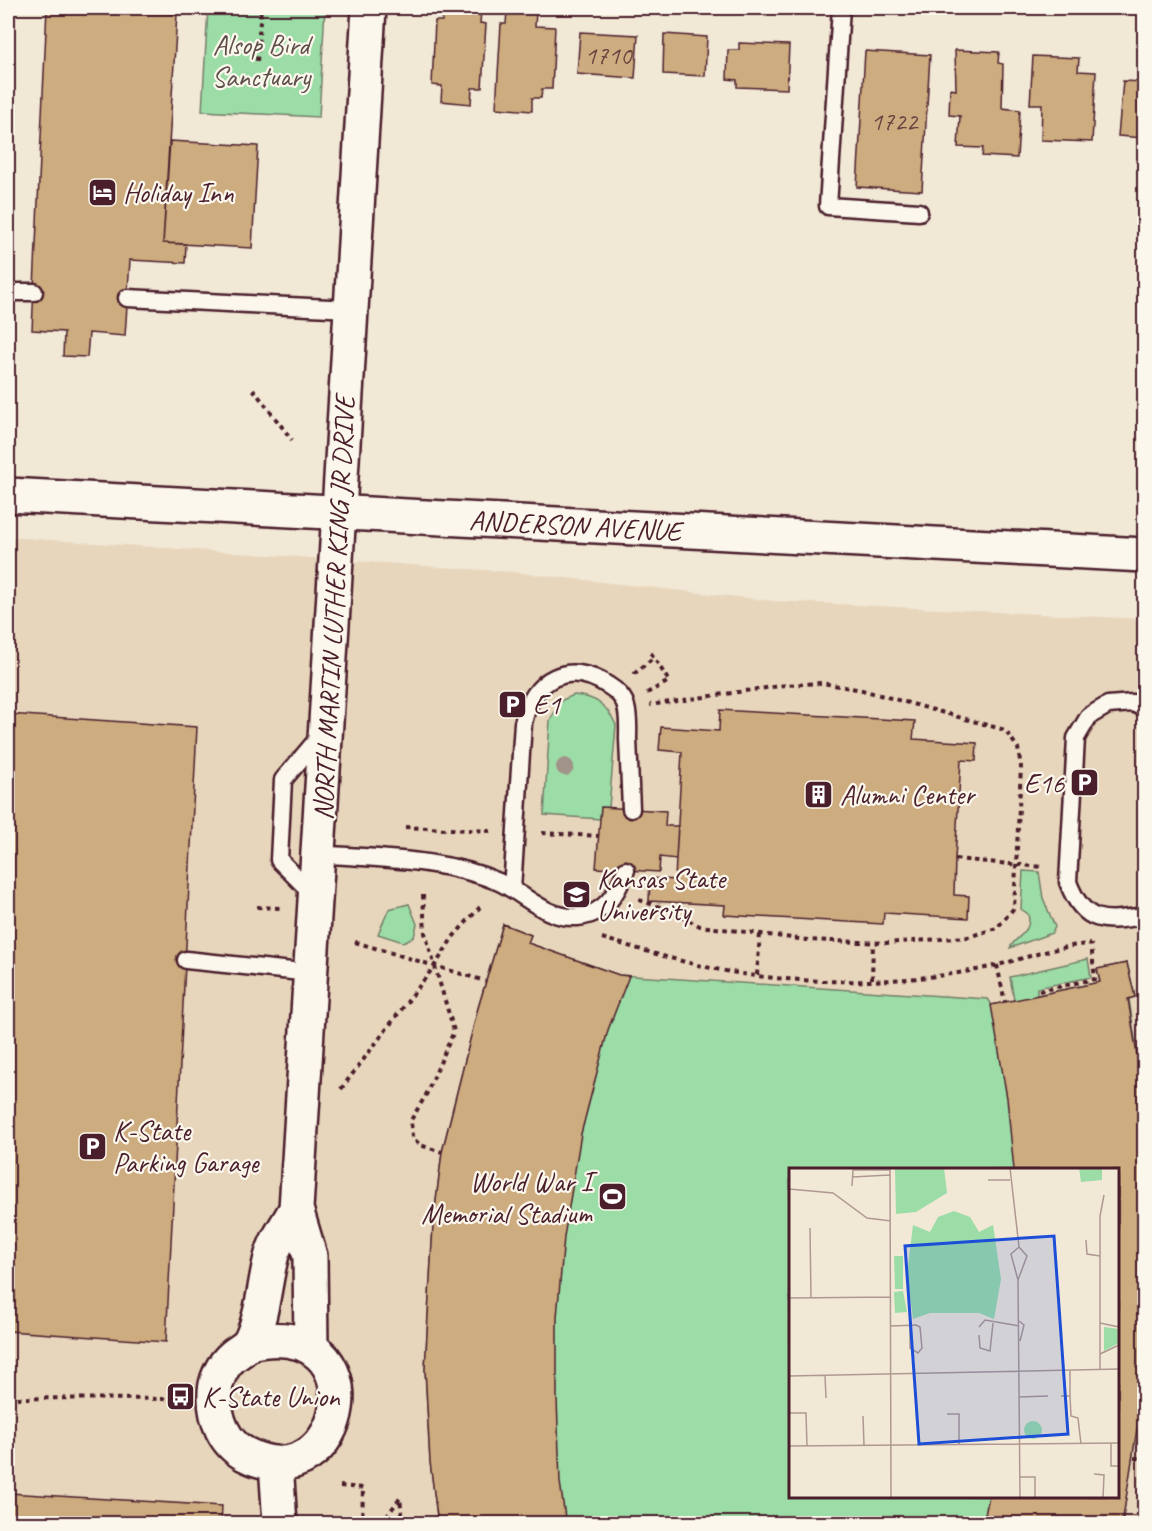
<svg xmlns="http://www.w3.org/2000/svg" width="1152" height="1531" font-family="Caveat,sans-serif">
<rect width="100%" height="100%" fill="#f2e8d6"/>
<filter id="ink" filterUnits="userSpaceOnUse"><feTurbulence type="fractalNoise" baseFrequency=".0167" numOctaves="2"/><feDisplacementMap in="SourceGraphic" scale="12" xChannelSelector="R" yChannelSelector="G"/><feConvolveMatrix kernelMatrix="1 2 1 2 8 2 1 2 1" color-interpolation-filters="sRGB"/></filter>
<g filter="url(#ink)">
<path fill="#e7d6bc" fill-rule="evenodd" d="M8,537L512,572L774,601L1144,619V1523H8ZM790,1170H1118V1496H790Z"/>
<path fill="#9cdda7" stroke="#737e69" stroke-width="1.5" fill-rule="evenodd" d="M208,8H325L319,117L202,111Z
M574,695C596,697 607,705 616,725L609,807L601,808L600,819L544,815L550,720L562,700Z
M1023,871L1039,872L1043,898L1055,927L1052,933L1010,948C1016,935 1033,933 1028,914L1021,909Z
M409,904L417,924L414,937L403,942L378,934L389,909Z
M503,924L531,935L528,943L619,975L988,999L992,1005L1014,1000L1010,977L1088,959L1091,977L1037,988V995L1100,982L1097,969L1127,963L1135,997L1129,999L1144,1099V1383L1122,1523L438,1524L430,1462L425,1369L433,1225L442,1152L478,1008ZM790,1170H1118V1496H790Z"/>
<path fill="#cdac80" stroke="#4a1f2b" stroke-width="1.5" d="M47,8L177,14L163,243L186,244L185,263L130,260L125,336L89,333L87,357L63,356L64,332L32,330Z
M442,9L481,11L480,23L486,24L482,88H472L471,104L441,101L442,86L432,85L435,21H442Z
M507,10L536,12L535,26L555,27L552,89H542L541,98H532V111L496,108L501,24H506Z
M580,32L638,35L635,78L577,74Z
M664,34L707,37L705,76L663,74Z
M739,43L789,45L787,89L737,87V80L727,79L728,50H739Z
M955,50L999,52L998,63L1003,64L1002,108L1020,110L1017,158L982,156L983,148L958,147L960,116L949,115L950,89L956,90Z
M865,51L930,55L922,191L857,187Z
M1033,56L1079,58L1078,71L1096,72L1092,142L1041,140L1042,104H1030Z
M1123,81L1144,82V138L1118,136Z
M170,141L258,146L252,248L163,243Z
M720,710L915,721L913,739L977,743L976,761L961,760L955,859L954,895L969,896L968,918L884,913L883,924L724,915L725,905L649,901L650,878L675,880L676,859L682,752L659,750L661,727L719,731Z
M8,714L197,727L166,1342L8,1331Z
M601,807L666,811L665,826H678L676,859L660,857L659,872L596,868Z
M503,924L531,935L528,943L619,975L629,976L608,1030L581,1134L564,1237L557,1317V1399L560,1482L566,1524H438L430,1462L425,1369L433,1225L442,1152L478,1008Z
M1127,963L1135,997L1128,999L1144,1099V1384L1122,1524H983L989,1496H1118V1170H1014L1007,1098L991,1005L1100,982L1097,969Z
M8,1493L222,1506L221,1524H8Z"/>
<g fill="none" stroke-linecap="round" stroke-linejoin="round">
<defs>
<path id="service" d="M841,8L828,206L919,212
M8,292H34
M127,298L351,309
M1144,708L1133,703L1108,705L1089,716L1076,738L1068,882C1084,925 1104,922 1144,916
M318,854C377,859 444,858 499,882C525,894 546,919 577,917C605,915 617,893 626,870
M512,889L523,723C533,678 569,659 609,686C616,690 625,699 626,707C629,717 628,729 628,739C629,763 630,786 631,809
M315,896L279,860L283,780L321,735
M186,960L311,973"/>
<path id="minor" d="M249,1343C384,1312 348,1507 245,1454C224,1443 215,1419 215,1397C214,1382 222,1365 233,1356C238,1352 247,1347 250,1342C263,1316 264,1285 271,1258C275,1241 288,1224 296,1209
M311,1348L310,1256L296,1209L339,511
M276,1463L280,1524"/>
<path id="tertiary" d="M339,511L369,8"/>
<g id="secondary">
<path id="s1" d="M8,495L1144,555"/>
</g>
</defs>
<use href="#service" stroke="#4a1f2b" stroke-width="21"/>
<use href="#minor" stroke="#4a1f2b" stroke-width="38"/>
<use href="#tertiary" stroke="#4a1f2b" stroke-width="38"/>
<use href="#secondary" stroke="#4a1f2b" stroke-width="38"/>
<path stroke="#4a1f2b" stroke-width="4" stroke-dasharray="4.5 4.5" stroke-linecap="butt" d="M257,61L261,8
M253,389L292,440
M634,674L654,657
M647,693L669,681L649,650
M405,827L491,831
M542,833L599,836
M955,859L1043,867
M423,895L425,933L454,1031L426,1095L411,1120L412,1137L420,1145L442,1152
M639,900L663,908L700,926L807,940L886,943L968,937L997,928L1014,908L1021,767L1018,748L1005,730L862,690L822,683L786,685L650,705
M257,907L280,908
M602,938C658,955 716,973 775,978C838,984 908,982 970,971C1009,965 1051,946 1090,944
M355,942L485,981
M997,965L1005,1002
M757,975L760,934
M872,979L873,943
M1039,991L1095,979L1091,944
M341,1089L436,964L453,937L480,907
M8,1398L176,1399
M1134,1458L1144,1459
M340,1486L363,1488L362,1524
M381,1524L400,1498L403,1524"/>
<use href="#service" stroke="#fbf7ec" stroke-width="16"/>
<use href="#minor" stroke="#fbf7ec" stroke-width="33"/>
<use href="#tertiary" stroke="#fbf7ec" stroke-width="33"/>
<use href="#secondary" stroke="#fbf7ec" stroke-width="33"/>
</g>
<circle fill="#a19389" cx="565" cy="767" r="9"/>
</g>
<defs>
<symbol id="hotel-square" viewBox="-11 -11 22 22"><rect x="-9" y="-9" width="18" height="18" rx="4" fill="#4a1f2b" stroke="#fbf7ec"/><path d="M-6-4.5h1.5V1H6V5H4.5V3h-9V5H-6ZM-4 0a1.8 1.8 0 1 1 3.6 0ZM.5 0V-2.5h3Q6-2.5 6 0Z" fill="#fff"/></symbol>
<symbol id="parking-square" viewBox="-11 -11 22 22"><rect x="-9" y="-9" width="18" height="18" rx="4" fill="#4a1f2b" stroke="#fbf7ec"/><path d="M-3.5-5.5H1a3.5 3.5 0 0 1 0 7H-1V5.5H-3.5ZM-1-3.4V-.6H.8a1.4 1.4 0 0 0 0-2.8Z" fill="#fff"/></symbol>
<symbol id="building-square" viewBox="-11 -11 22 22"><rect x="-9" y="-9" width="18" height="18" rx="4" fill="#4a1f2b" stroke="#fbf7ec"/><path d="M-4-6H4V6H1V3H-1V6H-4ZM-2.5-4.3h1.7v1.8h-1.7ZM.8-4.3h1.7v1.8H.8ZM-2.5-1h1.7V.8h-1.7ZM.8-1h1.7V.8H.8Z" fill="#fff"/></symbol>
<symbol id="university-square" viewBox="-11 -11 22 22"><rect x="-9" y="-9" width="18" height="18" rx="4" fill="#4a1f2b" stroke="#fbf7ec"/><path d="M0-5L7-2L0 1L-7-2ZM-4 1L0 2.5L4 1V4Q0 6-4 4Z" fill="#fff"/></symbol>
<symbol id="stadium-square" viewBox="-11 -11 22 22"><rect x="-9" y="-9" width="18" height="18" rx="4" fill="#4a1f2b" stroke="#fbf7ec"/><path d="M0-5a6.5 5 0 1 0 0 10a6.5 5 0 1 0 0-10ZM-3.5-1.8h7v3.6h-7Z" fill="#fff"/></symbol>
<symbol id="bus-square" viewBox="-11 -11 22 22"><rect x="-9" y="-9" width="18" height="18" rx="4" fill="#4a1f2b" stroke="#fbf7ec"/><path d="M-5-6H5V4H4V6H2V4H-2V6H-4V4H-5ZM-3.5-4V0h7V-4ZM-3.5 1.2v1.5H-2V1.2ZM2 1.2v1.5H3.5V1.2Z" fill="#fff"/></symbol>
</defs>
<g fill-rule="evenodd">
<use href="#hotel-square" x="86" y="176" width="33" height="33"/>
<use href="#parking-square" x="496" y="688" width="33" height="33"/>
<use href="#parking-square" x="1068" y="766" width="33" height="33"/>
<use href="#building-square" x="802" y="778" width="33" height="33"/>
<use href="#university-square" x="560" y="878" width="33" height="33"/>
<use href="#parking-square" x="76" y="1130" width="33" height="33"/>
<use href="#stadium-square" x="596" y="1180" width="33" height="33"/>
<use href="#bus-square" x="164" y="1380" width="33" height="33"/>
</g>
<g text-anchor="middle" stroke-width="4.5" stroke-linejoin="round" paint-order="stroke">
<g font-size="26" fill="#6b4240">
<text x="608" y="64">1710</text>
<text x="894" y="130">1722</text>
</g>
<g font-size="28" fill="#5e4e4a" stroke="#fbf7ec">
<text x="261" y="54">Alsop Bird<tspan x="261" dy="32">Sanctuary</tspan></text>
</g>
<g font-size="28" fill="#4a1f2b" stroke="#fbf7ec" text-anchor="start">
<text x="123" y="202">Holiday Inn</text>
<text x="533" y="714">E1</text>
<text x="1064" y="793" text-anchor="end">E16</text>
<text x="840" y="804">Alumni Center</text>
<text x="597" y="888">Kansas State<tspan x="597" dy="32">University</tspan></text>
<text x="113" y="1140">K-State<tspan x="113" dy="32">Parking Garage</tspan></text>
<text x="592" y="1191" text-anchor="end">World War I<tspan x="592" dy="32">Memorial Stadium</tspan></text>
<text x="202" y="1406">K-State Union</text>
</g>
<g font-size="28" fill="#4a1f2b" stroke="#fbf7ec">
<text dy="10" stroke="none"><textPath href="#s1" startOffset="568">ANDERSON AVENUE</textPath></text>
<text transform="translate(333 608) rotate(-87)" y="10">NORTH MARTIN LUTHER KING JR DRIVE</text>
</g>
</g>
<g transform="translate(789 1168)">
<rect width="330" height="330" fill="#f2e8d6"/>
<path d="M106,0H155L158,25L127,44L107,46ZM290,0H313V12L292,14ZM165,43L181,49L190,64L204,57L212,111L205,151L190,145H141L124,151L118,106L124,57L141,64L149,49ZM105,88H114V121H106ZM114,123L118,144L106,145L105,124ZM315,159L330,161V175L315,183ZM235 262a9 9 0 1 1 18 0a9 9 0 1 1-18 0Z" fill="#9cdda7"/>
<path fill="none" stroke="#af9892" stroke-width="1.5" d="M101,0L102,330M221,0L230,79M63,9L101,7M199,12H221M63,18L64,2H101M0,21L44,25L78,50L102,53M21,60L22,130M297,72L298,86L311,88M230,79L222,86L229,112L231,330M229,112L238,88L230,79M0,130L102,129M230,153L235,157L231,173M311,155L330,159M102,158L127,157L131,159L133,180L129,185L121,180V158M190,159L196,152L230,158M190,167L191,180L201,183L204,155M311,186L330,177M311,201V48L315,27M36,207L37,230M0,208L330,201M272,228H281V202M281,228L282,248L289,250L292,276M230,229L259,228M0,245H17L18,278M158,246H170V277M74,248L75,277M322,275V298H330M0,278L330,275M305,306L315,307L314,330M231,309H246V330"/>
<path fill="#1d4ed8" fill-opacity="0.15" stroke="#1d4ed8" stroke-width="3" d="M265,68L279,266L130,276L116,78Z"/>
<rect width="330" height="330" fill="none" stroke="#4a1f2b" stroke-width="3"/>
</g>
<rect width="1152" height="1531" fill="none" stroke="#fbf7ec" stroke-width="30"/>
<rect x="15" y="15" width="1122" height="1501" fill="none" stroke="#4a1f2b" stroke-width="2" filter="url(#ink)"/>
</svg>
